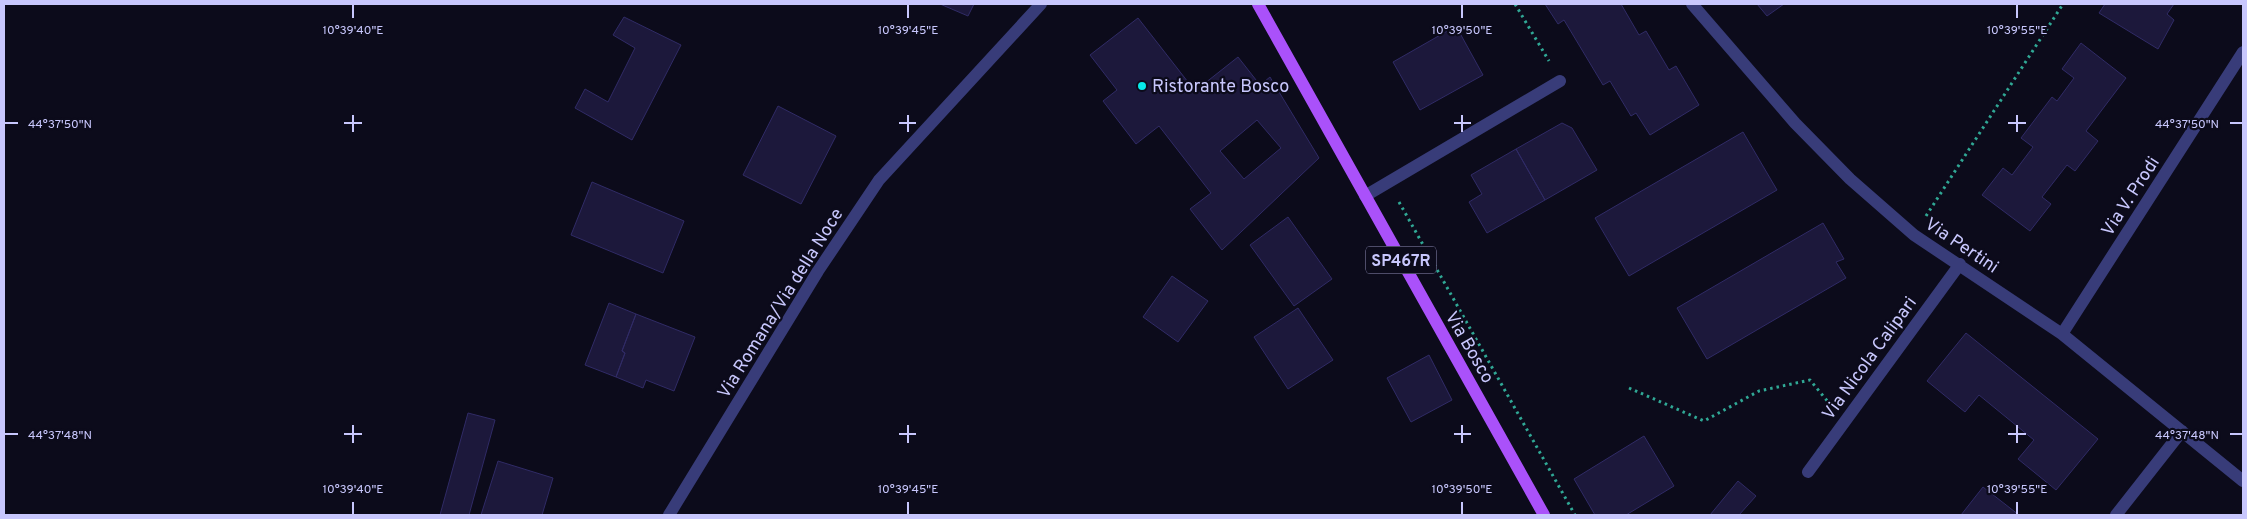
<svg xmlns="http://www.w3.org/2000/svg" width="2247" height="519" font-family="Overpass,sans-serif">
  <style>
    .building { fill: #1c183b; stroke: #302b66; fill-rule: evenodd }
    .lines { fill: none; stroke-linecap: round; stroke-linejoin: round }
    .path { stroke: #30a895; stroke-width: 3; stroke-dasharray: 2.5 4; stroke-linecap: butt }
    .minor { stroke: #383c79; stroke-width: 12 }
    .primary { stroke: #aa51fa; stroke-width: 12 }
    .ticks { fill: none; stroke: #c8c7fd; stroke-width: 2 }
    .poi-dot { fill: #07e9e9; stroke: #0c0b1b; stroke-width: 2 }
    .labels { text-anchor: middle; stroke-width: 4.5; stroke-linejoin: round; paint-order: stroke }
    .shield { fill: #0c0b1b; stroke: #908fb9; stroke-width: 1 }
    .shield-label { font-size: 16px; font-weight: bold; fill: #c8c7fd }
    .poi-label { font-size: 18px; fill: #c8c7fd; stroke: #0c0b1b; text-anchor: start }
    .street-label { font-size: 18px; fill: #c8c7fd; stroke: #0c0b1b }
    .ticks-label { font-size: 12px; text-anchor: middle; fill: #c8c7fd; stroke: #0c0b1b; stroke-width: 4.5; stroke-linejoin: round; paint-order: stroke }
  </style>
  <rect width="100%" height="100%" fill="#0c0b1b"/>
  <path class="building" d="M940 4H974L968 16Z
    M1545 4H1621L1639 35 1646 31 1669 70 1676 66 1699 105 1650 135 1636 113 1631 116 1610 81 1603 85 1564 20 1558 24Z
    M1757 4H1784L1767 16Z
    M2105 4H2174L2167 14 2174 20 2158 49 2099 13Z
    M624 17 681 45 632 140 575 108 585 89 608 102 635 48 613 35Z
    M1138 18 1195 91 1238 57 1260 85 1270 77 1319 158 1222 250 1190 209 1211 193 1159 126 1136 144 1103 101 1117 90 1090 55ZM1257 120 1281 148 1244 179 1220 151Z
    M1456 26 1483 75 1420 110 1393 62Z
    M2081 43 2126 78 2086 131 2098 141 2075 171 2067 165 2042 197 2051 204 2030 231 1982 195 2003 168 2012 175 2033 147 2021 138 2052 97 2057 101 2074 78 2062 69Z
    M778 106 836 136 801 204 743 175Z
    M1562 123 1572 128 1597 170 1545 200 1516 149Z
    M1743 132 1777 190 1629 276 1595 218Z
    M1516 149 1545 200 1487 233 1469 202 1482 194 1471 175Z
    M592 182 684 221 663 273 571 235Z
    M1288 217 1332 279 1294 306 1250 245Z
    M1823 223 1844 259 1836 262 1846 278 1707 359 1677 308Z
    M1172 276 1208 301 1178 342 1143 317Z
    M609 303 636 314 622 351 625 353 616 377 585 365Z
    M1298 308 1333 360 1288 389 1254 337Z
    M636 314 695 337 674 391 646 380 643 388 616 377 625 353 622 351Z
    M1966 333 2098 439 2056 490 2018 459 2034 440 1979 395 1965 412 1927 381Z
    M1429 355 1452 400 1411 422 1387 378Z
    M468 413 495 420 469 515H440Z
    M1644 436 1674 486 1626 515H1595L1574 479Z
    M498 461 553 478 542 515H481Z
    M1738 481 1756 496 1739 515H1710Z
    M1983 487 2019 515H1961Z"/>
  <g class="lines">
    <path class="path" d="M1515 4 1549 61
      M1399 202 1575 515
      M1926 216 2063 4
      M1629 388 1704 421 1759 391 1810 380 1829 403"/>
    <path class="minor" d="M1692 4 1795 123 1850 179 1914 235 2062 334 2243 481
      M1365 196 1560 81
      M2062 334 2243 52
      M1808 472 1960 264
      M669 515 818 271 879 180 1041 4
      M2116 515 2182 431"/>
    <path class="primary" d="M1258 4 1544 515"/>
  </g>
  <path class="ticks" d="M353 5V18M908 5V18M1462 5V18M2017 5V18M353 115V132M908 115V132M1462 115V132M2017 115V132M5 123H18M344 123H362M899 123H916M1454 123H1471M2008 123H2026M2230 123H2242M353 425V443M908 425V443M1462 425V443M2017 425V443M5 434H18M344 434H362M899 434H916M1454 434H1471M2008 434H2026M2230 434H2242M353 502V514M908 502V514M1462 502V514M2017 502V514"/>
  <circle class="poi-dot" cx="1142" cy="86" r="5"/>
  <g class="labels">
    <rect class="shield" x="1366" y="246.5" width="70" height="27" rx="4"/>
    <g class="shield-label">
      <text x="1401" y="266">SP467R</text>
    </g>
    <g class="poi-label">
      <text x="1152" y="92">Ristorante Bosco</text>
    </g>
    <g class="street-label">
      <text transform="translate(2130 196) rotate(-57)" y="6">Via V. Prodi</text>
      <text transform="translate(1962 245) rotate(34)" y="6">Via Pertini</text>
      <text transform="translate(780 303) rotate(-58)" y="6">Via Romana/Via della Noce</text>
      <text transform="translate(1470 347) rotate(60)" y="6">Via Bosco</text>
      <text transform="translate(1869 358) rotate(-54)" y="6">Via Nicola Calipari</text>
    </g>
  </g>
  <g class="ticks-label">
    <text x="353" y="34">10°39'40"E</text>
    <text x="908" y="34">10°39'45"E</text>
    <text x="1462" y="34">10°39'50"E</text>
    <text x="2017" y="34">10°39'55"E</text>
    <text x="60" y="128">44°37'50"N</text>
    <text x="2187" y="128">44°37'50"N</text>
    <text x="60" y="439">44°37'48"N</text>
    <text x="2187" y="439">44°37'48"N</text>
    <text x="353" y="493">10°39'40"E</text>
    <text x="908" y="493">10°39'45"E</text>
    <text x="1462" y="493">10°39'50"E</text>
    <text x="2017" y="493">10°39'55"E</text>
  </g>
  <rect width="2247" height="519" fill="none" stroke="#c8c7fd" stroke-width="10"/>
</svg>
